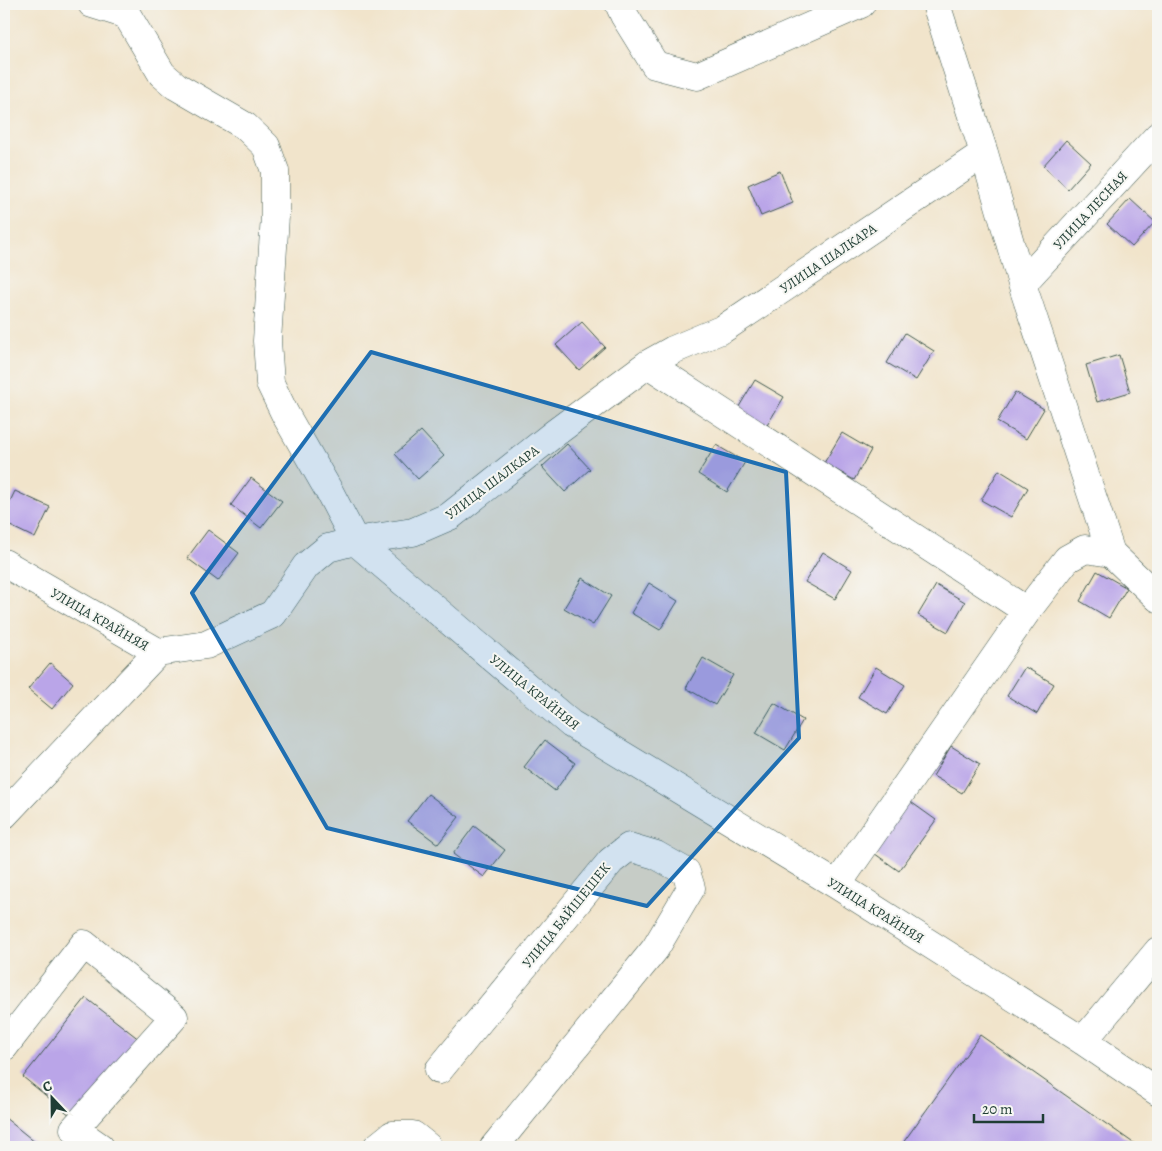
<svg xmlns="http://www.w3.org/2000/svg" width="1162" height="1151" font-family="Alegreya,serif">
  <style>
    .building { fill: #baa5e8 }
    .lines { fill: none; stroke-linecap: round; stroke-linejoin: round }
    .minor-casing { stroke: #3e564b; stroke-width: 29 }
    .minor { stroke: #fff; stroke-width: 28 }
    .marked { fill: #1f6fb2; fill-opacity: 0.2; stroke: #1f6fb2; stroke-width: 4; stroke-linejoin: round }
    .labels { text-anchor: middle; stroke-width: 4; stroke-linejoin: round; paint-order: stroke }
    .street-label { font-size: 14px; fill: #1f3d34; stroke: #f6f6f2 }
  </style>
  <rect width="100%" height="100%" fill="#f6f6f2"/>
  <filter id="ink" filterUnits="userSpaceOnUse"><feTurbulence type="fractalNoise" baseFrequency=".02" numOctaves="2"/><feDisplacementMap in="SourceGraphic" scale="10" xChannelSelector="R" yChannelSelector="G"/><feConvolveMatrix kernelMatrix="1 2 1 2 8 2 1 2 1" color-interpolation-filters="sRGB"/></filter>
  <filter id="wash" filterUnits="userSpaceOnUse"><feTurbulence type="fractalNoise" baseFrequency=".0096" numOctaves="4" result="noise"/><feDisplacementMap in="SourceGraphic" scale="20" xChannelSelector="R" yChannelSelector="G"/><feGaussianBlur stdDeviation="1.12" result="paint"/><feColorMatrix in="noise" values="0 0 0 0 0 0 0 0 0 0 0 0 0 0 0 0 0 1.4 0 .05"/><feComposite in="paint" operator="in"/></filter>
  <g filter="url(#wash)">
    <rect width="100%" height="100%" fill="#f1e4cb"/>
    <g id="blocks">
      <path class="building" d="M1066 140 1091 163 1068 189 1043 166Z
        M780 171 793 203 761 216 748 185Z
        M1130 199 1155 222 1132 247 1107 224Z
        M582 322 605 347 579 370 556 345Z
        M905 333 934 351 916 380 887 363Z
        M1119 355 1130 392 1097 402 1086 365Z
        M755 380 784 397 766 427 737 410Z
        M1015 392 1044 409 1026 439 997 422Z
        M421 431 444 456 418 479 395 454Z
        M842 433 871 450 854 480 824 463Z
        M567 444 590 469 565 492 542 467Z
        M716 445 745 462 727 492 698 474Z
        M999 470 1028 488 1011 517 981 500Z
        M251 478 282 501 261 528 231 505Z
        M15 491 50 507 35 538 4 523V514Z
        M208 530 239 553 218 581 187 558Z
        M823 552 852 570 835 599 805 582Z
        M1097 571 1127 588 1109 618 1080 601Z
        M582 578 611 596 593 625 564 608Z
        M649 583 678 601 660 630 631 613Z
        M936 585 965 602 948 632 918 615Z
        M703 658 733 675 715 705 686 688Z
        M50 663 73 683 52 709 28 689Z
        M876 667 905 685 887 714 858 697Z
        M1025 667 1054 684 1037 714 1007 696Z
        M774 703 803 720 785 750 756 733Z
        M545 740 575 763 555 791 524 767Z
        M951 746 980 764 962 793 933 776Z
        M428 794 459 817 438 844 407 821Z
        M908 800 936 820 899 871 871 851Z
        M474 826 505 850 484 877 453 854Z
        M86 998 140 1040 76 1120 23 1077Z
        M980 1035 1139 1147H900Z
        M4 1117 41 1147H4Z"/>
    </g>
  </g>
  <g filter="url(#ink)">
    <use href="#blocks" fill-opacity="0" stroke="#3e564b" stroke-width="1"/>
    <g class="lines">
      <defs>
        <path id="minor" d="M92 4 127 15 162 74 176 86 245 126 266 146 275 171V216L267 341 270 383 285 414 329 491 355 541 413 532 450 516 555 433 648 364 673 350 723 329 984 153
          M619 4 624 15 655 65 697 76 861 4
          M936 4 984 153 1022 284 1111 553 1158 598
          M1022 284 1158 136
          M648 364 1027 611
          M4 563 158 652 206 645 273 614 306 566 328 548 355 541 571 724 837 885 1083 1041 1158 1092
          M4 815 158 652
          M837 885 1027 611 1067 559 1085 549 1111 553
          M1083 1041 1158 951
          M4 1047 84 944 174 1017 74 1129 100 1147
          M439 1070 611 861 629 847 656 855 686 872 691 888 655 949 494 1147
          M377 1147 392 1135H413L428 1147"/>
      </defs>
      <use href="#minor" class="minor-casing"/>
      <use href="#minor" class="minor"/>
    </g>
  </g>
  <path class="marked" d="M371 352 786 472 799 738 647 906 327 828 192 593Z"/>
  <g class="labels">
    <g class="street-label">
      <text transform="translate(1090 210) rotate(-47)" y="5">УЛИЦА ЛЕСНАЯ</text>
      <text transform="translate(828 258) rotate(-34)" y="5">УЛИЦА ШАЛКАРА</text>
      <text transform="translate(492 482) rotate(-37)" y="5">УЛИЦА ШАЛКАРА</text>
      <text transform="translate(100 619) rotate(30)" y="5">УЛИЦА КРАЙНЯЯ</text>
      <text transform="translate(535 692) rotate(39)" y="5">УЛИЦА КРАЙНЯЯ</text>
      <text transform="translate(876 910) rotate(32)" y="5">УЛИЦА КРАЙНЯЯ</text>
      <text transform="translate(566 915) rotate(-51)" y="5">УЛИЦА БАЙШЕШЕК</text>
    </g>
  </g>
  <rect width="1162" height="1151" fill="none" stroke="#f6f6f2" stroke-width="20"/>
  <g transform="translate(52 1098) rotate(338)" stroke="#f6f6f2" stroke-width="4" paint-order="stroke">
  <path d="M0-4L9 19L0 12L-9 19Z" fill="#1f3d34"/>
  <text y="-8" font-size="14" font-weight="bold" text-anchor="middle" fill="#1f3d34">С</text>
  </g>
  <path d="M974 1114v8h69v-8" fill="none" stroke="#1f3d34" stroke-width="2.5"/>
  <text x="982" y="1114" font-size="15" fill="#1f3d34" stroke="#f6f6f2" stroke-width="4" paint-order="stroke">20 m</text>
</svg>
